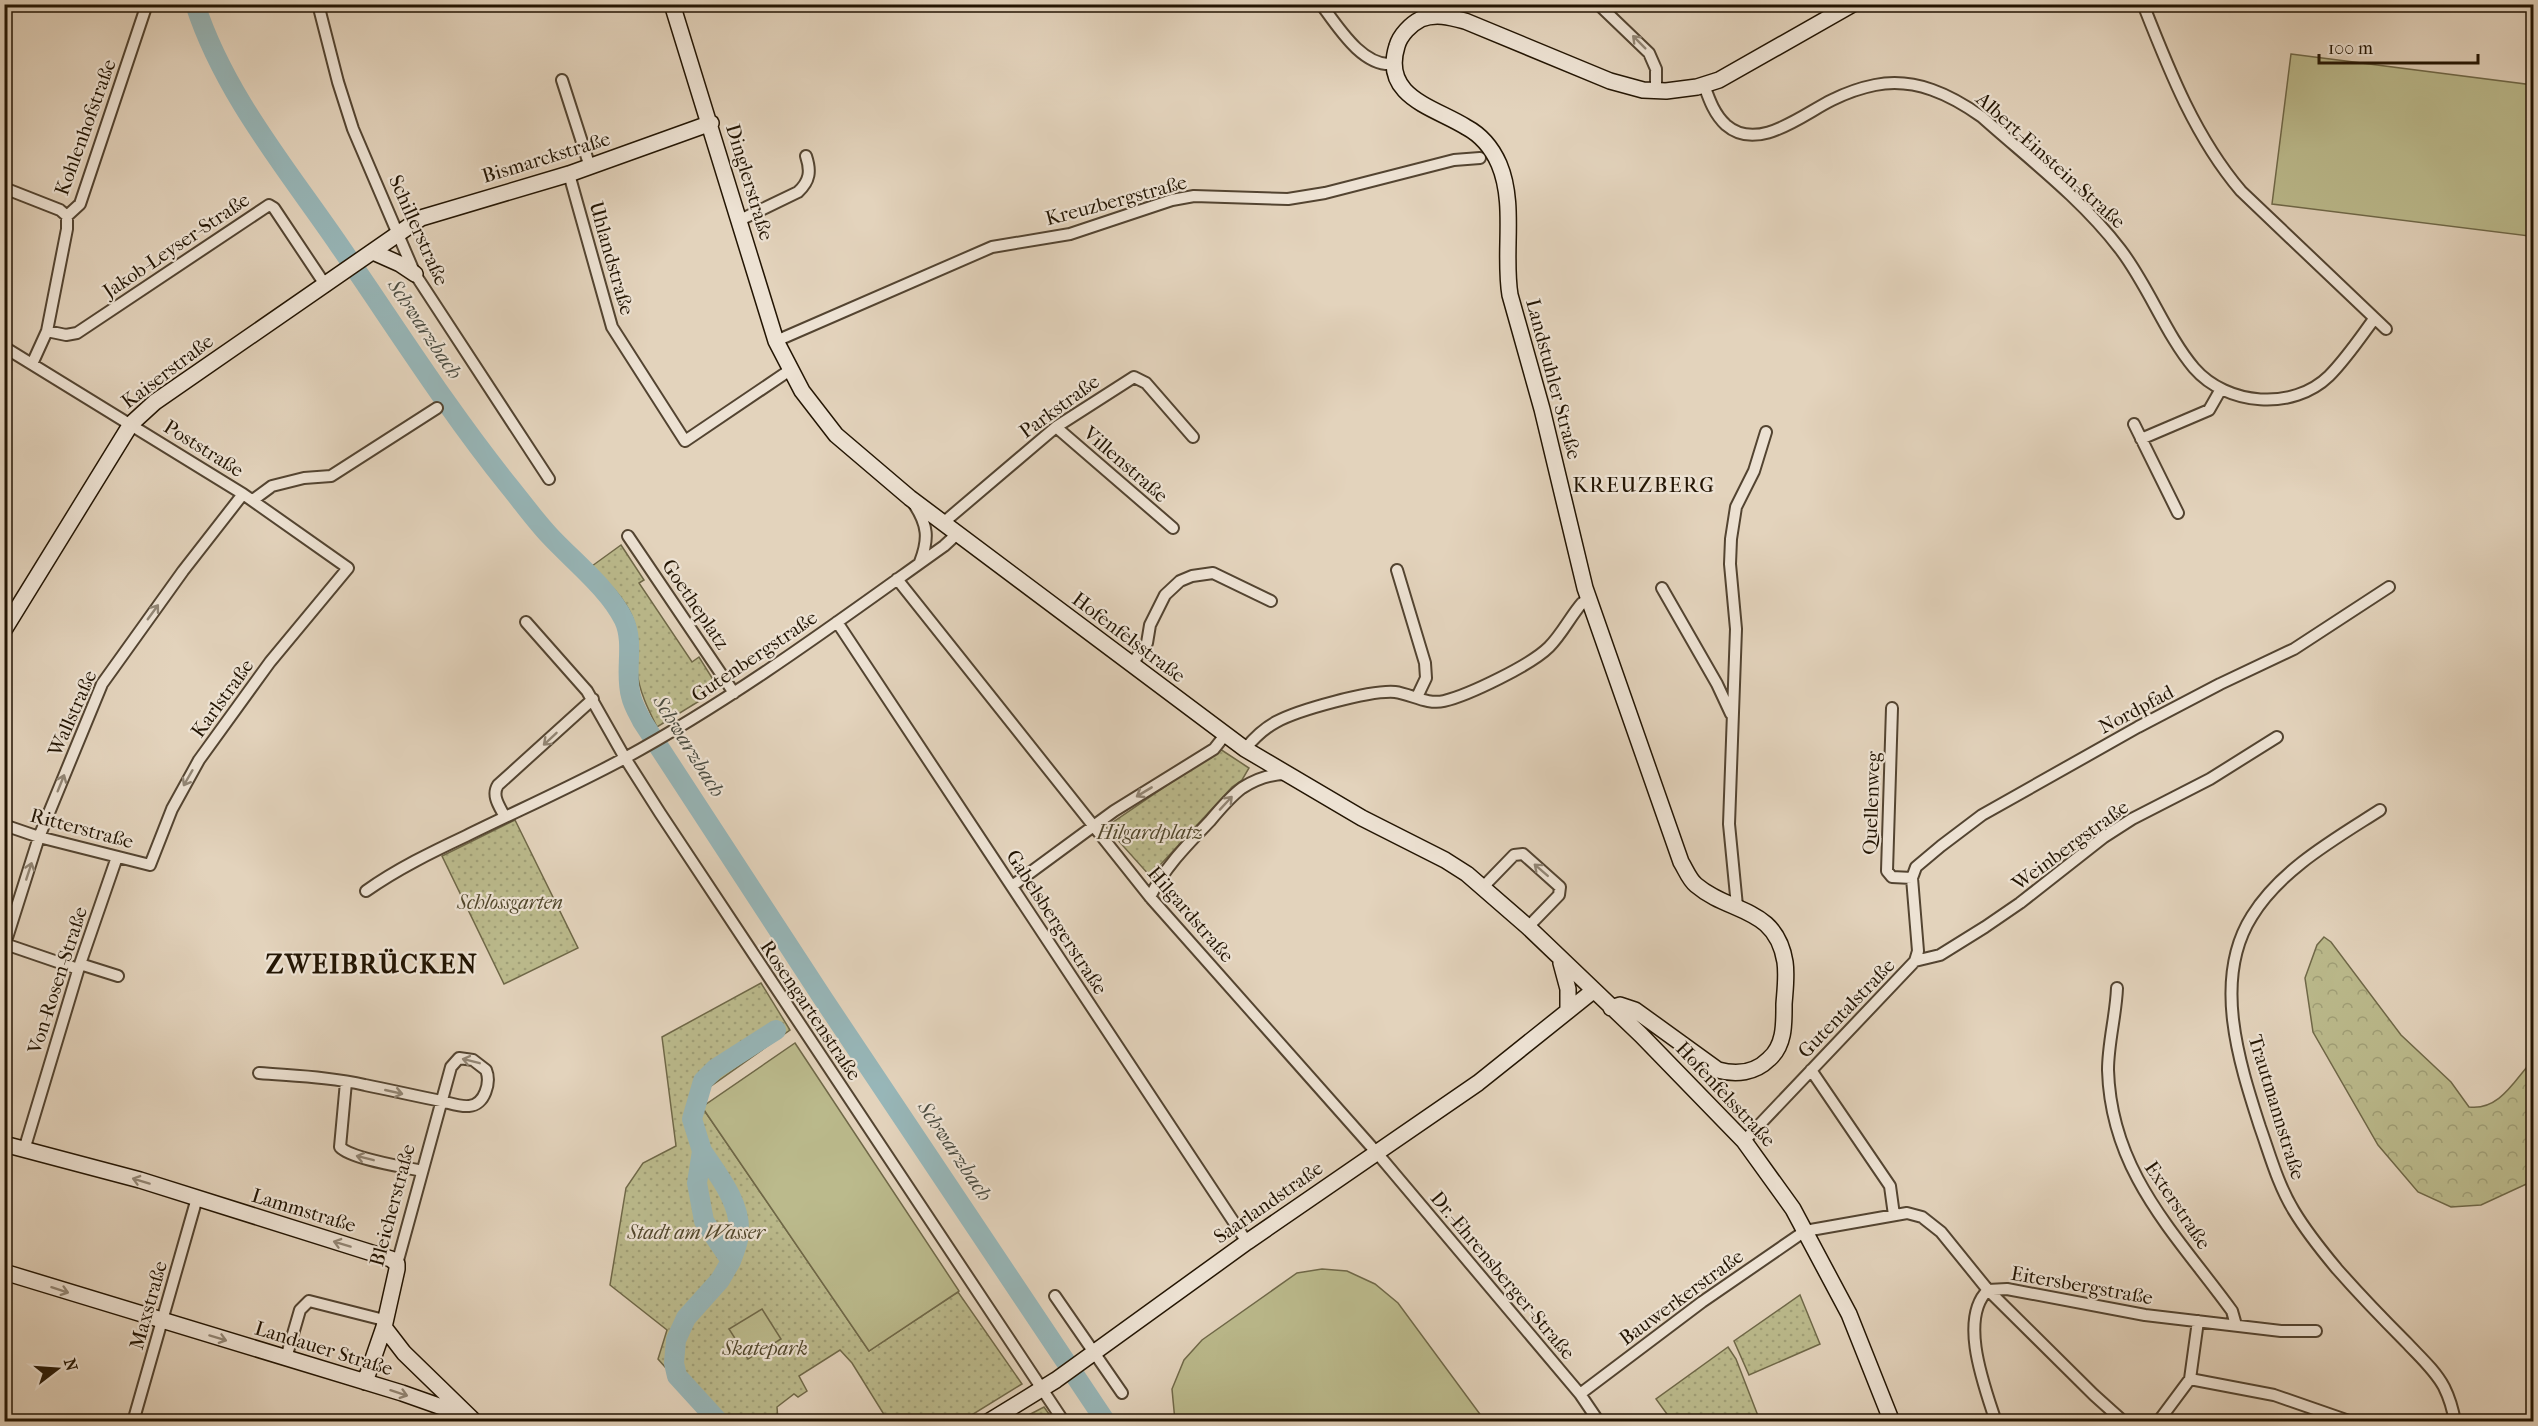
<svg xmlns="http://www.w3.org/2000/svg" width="2538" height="1426" font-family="'IM FELL French Canon',serif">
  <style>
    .grass { fill: url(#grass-dots); stroke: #6f6848; stroke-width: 1.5 }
    .forest { fill: url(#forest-crowns); stroke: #6f6848; stroke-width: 1.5 }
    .pitch { fill: #bbba8c; stroke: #6f6848; stroke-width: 1.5 }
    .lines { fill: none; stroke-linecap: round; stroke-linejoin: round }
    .river { stroke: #97b6b8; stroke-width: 20 }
    .street-casing { stroke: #534431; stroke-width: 14 }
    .secondary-casing { stroke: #231503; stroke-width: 18 }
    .street { stroke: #ede2d3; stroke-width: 10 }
    .secondary { stroke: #ede2d3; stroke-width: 15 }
    .oneway { stroke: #928675 }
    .labels { text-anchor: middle; stroke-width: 4.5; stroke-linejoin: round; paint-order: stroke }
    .street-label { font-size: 20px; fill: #231503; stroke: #ede2d3 }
    .park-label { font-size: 20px; font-style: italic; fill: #51472c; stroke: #ede2d3 }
    .water-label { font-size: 21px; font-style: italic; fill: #4c4d42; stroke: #ede2d3 }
    .neighbourhood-label { font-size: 21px; letter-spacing: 1.5px; fill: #231503; stroke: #ede2d3 }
    .district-label { font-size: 26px; font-weight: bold; letter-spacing: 1.5px; fill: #231503; stroke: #ede2d3 }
  </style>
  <defs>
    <pattern id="grass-dots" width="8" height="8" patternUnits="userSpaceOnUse" patternTransform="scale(1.5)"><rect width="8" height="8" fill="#bbba8c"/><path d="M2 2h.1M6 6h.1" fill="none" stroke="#a09f77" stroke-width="1.8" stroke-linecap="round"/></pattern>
    <pattern id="forest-crowns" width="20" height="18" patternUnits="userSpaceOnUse" patternTransform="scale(1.5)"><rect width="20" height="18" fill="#bbba8c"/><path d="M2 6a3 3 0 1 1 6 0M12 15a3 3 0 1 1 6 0" fill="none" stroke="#a09f77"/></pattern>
  </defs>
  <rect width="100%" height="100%" fill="#e3d3bc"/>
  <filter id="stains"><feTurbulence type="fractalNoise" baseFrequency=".00333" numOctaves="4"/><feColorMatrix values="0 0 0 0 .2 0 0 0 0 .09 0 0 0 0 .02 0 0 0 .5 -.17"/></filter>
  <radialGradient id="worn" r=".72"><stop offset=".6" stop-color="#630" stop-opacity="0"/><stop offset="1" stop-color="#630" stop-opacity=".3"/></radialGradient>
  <path class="grass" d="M621 545 644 580 639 583 692 662 699 657 719 689 657 727C648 709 639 691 637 671 635 651 640 635 632 616 623 596 606 581 592 566Z
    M1220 749 1249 768 1242 780 1232 787 1150 876 1106 827Z
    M515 820 578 948 504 984 442 856Z
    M761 983 790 1030 707 1089 702 1107 869 1351 958 1292 1022 1384 962 1421H888L852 1363 840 1350 799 1376 807 1391 798 1397 794 1394 777 1407 778 1421H713L658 1359 667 1330 610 1285 626 1188 643 1163 676 1146 662 1037Z
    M1800 1295 1820 1344 1749 1375 1734 1341Z
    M1728 1347 1736 1359 1760 1421H1672L1656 1399Z
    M1044 1407 1054 1421H1017Z"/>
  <path class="forest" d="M2324 937 2331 942 2401 1035 2451 1082 2469 1107C2500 1111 2515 1079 2533 1060V1181L2481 1205 2451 1207 2418 1192 2378 1145 2313 1032 2305 978 2317 945Z"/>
  <path class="pitch" d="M2291 54 2533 85 2534 200 2529 236 2272 204Z
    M795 1043 959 1291 869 1351 702 1107Z
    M1322 1269 1347 1271 1375 1284 1398 1303 1485 1421H1175L1172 1389 1184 1360 1202 1340 1297 1273Z
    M762 1309 781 1339 748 1359 729 1329Z"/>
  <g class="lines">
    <path class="river" d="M195 4C224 94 287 169 339 245 395 326 447 409 509 486 522 502 535 520 549 535 572 560 609 589 624 620 635 644 624 672 631 696 633 705 638 713 642 721L824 1000 1106 1422
      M702 1151C718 1175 741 1203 739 1233 739 1242 734 1252 731 1261
      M719 1422 677 1376 674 1363 676 1340 686 1318 720 1280 731 1261 704 1221 697 1183 702 1151 692 1119 703 1081 715 1069 776 1030"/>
    <defs>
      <path id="street" d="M318 4 338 82 353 129 415 274 549 479
        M1321 4C1338 27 1363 68 1394 64
        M1598 4 1649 53 1656 69V91
        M2143 4C2169 70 2195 137 2241 191L2386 329
        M1450 17V4
        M562 80 590 167
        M1704 85C1709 99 1714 114 1726 125 1758 153 1803 114 1832 100 1846 93 1860 88 1875 85 1915 77 1951 95 1982 117 2029 159 2082 199 2120 249 2148 285 2166 335 2194 368 2227 406 2293 411 2329 376 2346 359 2360 338 2374 319
        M569 174 612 327 685 441 790 370
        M4 188 60 210 67 216
        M740 220 798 192C810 181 811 171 806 156
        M47 331 66 335 77 333 269 205 274 208 326 286
        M776 341 992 247 1070 234 1172 200 1194 196 1288 199 1325 193 1454 160 1480 158
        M4 347 243 494 348 568 270 662 199 760 172 809 150 865 39 837 4 825
        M32 364 47 331 67 229V216L80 204 147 4
        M2134 424 2178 513
        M1056 427 1173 528
        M2141 439 2209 410 2221 389
        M253 500 272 486 304 478 331 476 437 408
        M914 504C928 525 929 539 920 562
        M943 523 1056 427 1134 377 1146 383 1193 437
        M628 536 734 693
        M1397 570 1425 663 1426 678 1417 697
        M897 579 1150 897 1377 1153 1580 1394 1599 1422
        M1662 588 1717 684 1731 714
        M526 622 587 691 625 758 660 813 1064 1422
        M837 622 1247 1242
        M1131 665 1147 643 1150 625 1165 595 1180 581 1192 576 1213 573 1271 601
        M1892 708 1887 871 1892 877 1912 878
        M1245 749C1254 738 1263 729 1276 722 1298 710 1370 690 1395 692 1411 694 1427 705 1444 701 1469 695 1531 665 1549 647 1562 634 1570 617 1582 603L1589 599
        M2380 810C2335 839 2281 869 2252 916 2212 979 2239 1062 2260 1127 2270 1155 2278 1185 2294 1211 2306 1231 2322 1251 2337 1269 2359 1294 2382 1318 2406 1342 2419 1356 2435 1370 2444 1387 2449 1397 2453 1410 2455 1422
        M505 817C500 807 491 796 498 785L593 699
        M1012 886 1114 811 1214 749 1225 735
        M1483 887 1514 855 1523 854 1560 887 1559 895 1528 927
        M366 891C397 869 432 852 466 836 519 810 573 786 625 758 737 697 840 620 944 546L957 534
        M1150 897C1165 867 1187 845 1210 821 1220 809 1230 797 1242 788 1256 779 1270 774 1286 774
        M1737 906 1729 824 1736 629 1730 564 1731 539 1736 507 1754 471 1766 432
        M1915 961 1940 955 1985 927 2020 903 2104 837 2132 819 2210 779 2277 737
        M80 964 118 976
        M78 969 8 945 6 941 39 837 102 684 183 571 243 494
        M2117 988C2116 1015 2108 1043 2108 1070 2111 1173 2176 1234 2232 1311L2236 1325
        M1811 1070 1890 1186 1894 1215
        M259 1073C294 1076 331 1077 365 1085 390 1090 416 1096 441 1101 450 1103 460 1107 469 1106 485 1105 491 1082 486 1070L473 1060 459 1058 451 1067 397 1264
        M346 1082 340 1147C351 1159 405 1167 422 1171
        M1744 1141 1915 961 1918 951 1912 878 1916 867 1941 846 1982 815 2138 727 2220 684 2294 649 2389 587
        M24 1150 80 964 117 857
        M1988 1290 2007 1289 2145 1315 2281 1331H2316
        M1988 1290C1958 1319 1985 1388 1996 1422
        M1055 1296 1122 1393
        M286 1358 300 1310 309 1301 384 1320
        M2190 1379 2274 1395 2352 1422
        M1580 1394 1702 1302 1805 1231 1907 1213 1922 1217 1941 1232 1988 1290 2094 1395 2124 1422
        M68 1422H79
        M133 1422 197 1198
        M2158 1422 2190 1379 2198 1321"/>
      <path id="secondary" d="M672 4 776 341 802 391 836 435 910 498 1245 749 1362 818 1445 860 1467 874 1528 927 1641 1035 1744 1141 1793 1209 1849 1314 1892 1422
        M373 252 400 264 415 274
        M4 630 131 424 155 402 421 218 569 174 711 123
        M1561 963 1568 989V1011
        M1611 1008 1620 1005 1635 1010 1718 1070C1736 1075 1755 1073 1769 1059 1785 1045 1784 1023 1784 1004 1785 990 1787 976 1785 962 1776 906 1730 914 1696 885 1689 879 1686 870 1681 862L1585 588 1542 409 1510 295C1503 253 1516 204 1499 164 1492 148 1481 135 1466 127 1434 107 1381 97 1397 46 1400 35 1411 24 1421 19 1436 13 1450 17 1465 21L1610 81 1643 90 1666 91 1697 87 1719 80 1853 4
        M4 1144 140 1180 391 1259 397 1264V1269L384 1327 404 1353 475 1422
        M4 1272 402 1393 453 1411 465 1418
        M365 1382 384 1327
        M988 1422 1056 1380 1247 1242 1478 1083 1593 991"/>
    </defs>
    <use href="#street" class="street-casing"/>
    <use href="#secondary" class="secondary-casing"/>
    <use href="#street" class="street"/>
    <use href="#secondary" class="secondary"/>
  </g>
  <defs><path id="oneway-shaft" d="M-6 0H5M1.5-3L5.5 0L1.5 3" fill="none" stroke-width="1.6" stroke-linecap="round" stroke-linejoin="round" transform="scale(1.5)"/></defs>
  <g class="oneway">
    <use href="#oneway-shaft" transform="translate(1639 42) rotate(-135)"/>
    <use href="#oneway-shaft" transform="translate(153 612) rotate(-54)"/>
    <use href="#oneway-shaft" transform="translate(550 739) rotate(137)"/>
    <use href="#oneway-shaft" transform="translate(188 778) rotate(120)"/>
    <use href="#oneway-shaft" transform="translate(61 783) rotate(-68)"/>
    <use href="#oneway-shaft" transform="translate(1144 792) rotate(149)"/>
    <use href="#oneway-shaft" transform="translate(1226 803) rotate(-47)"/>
    <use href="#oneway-shaft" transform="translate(1541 870) rotate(-139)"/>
    <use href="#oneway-shaft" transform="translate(29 871) rotate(-72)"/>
    <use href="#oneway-shaft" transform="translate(471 1061) rotate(-166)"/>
    <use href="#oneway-shaft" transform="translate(394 1092) rotate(13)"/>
    <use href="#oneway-shaft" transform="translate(365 1158) rotate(-166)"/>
    <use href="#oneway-shaft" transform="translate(141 1181) rotate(-163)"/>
    <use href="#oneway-shaft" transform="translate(342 1244) rotate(-163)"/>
    <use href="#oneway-shaft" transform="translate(60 1290) rotate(18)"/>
    <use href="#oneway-shaft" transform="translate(218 1338) rotate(17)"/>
    <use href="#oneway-shaft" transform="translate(399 1393) rotate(18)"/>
  </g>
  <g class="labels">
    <g class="street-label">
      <text transform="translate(85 127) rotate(-70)" y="7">Kohlenhofstraße</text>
      <text transform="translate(546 157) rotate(-17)" y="7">Bismarckstraße</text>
      <text transform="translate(2051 160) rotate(42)" y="7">Albert-Einstein-Straße</text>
      <text transform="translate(750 182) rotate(73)" y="7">Dinglerstraße</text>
      <text transform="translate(1116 200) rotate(-15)" y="7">Kreuzbergstraße</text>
      <text transform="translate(419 230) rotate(66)" y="7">Schillerstraße</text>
      <text transform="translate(176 245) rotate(-34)" y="7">Jakob-Leyser-Straße</text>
      <text transform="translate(612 258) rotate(74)" y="7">Uhlandstraße</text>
      <text transform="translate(167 371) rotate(-37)" y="7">Kaiserstraße</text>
      <text transform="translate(1554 379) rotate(75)" y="7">Landstuhler Straße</text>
      <text transform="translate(1059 406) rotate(-36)" y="7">Parkstraße</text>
      <text transform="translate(204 448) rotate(32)" y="7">Poststraße</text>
      <text transform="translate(1126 464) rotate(41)" y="7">Villenstraße</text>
      <text transform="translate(696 604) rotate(56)" y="7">Goetheplatz</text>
      <text transform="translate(1129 637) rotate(37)" y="7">Hofenfelsstraße</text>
      <text transform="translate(754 656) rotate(-34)" y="7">Gutenbergstraße</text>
      <text transform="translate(222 698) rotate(-54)" y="7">Karlstraße</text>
      <text transform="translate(2136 709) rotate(-28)" y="7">Nordpfad</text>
      <text transform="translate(72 713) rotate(-66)" y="7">Wallstraße</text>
      <text transform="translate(1871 803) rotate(-88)" y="7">Quellenweg</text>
      <text transform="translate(82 828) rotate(15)" y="7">Ritterstraße</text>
      <text transform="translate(2070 845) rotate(-36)" y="7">Weinbergstraße</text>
      <text transform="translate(1191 914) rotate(49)" y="7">Hilgardstraße</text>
      <text transform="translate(1057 922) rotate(57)" y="7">Gabelsbergerstraße</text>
      <text transform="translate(57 980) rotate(-72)" y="7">Von-Rosen-Straße</text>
      <text transform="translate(1846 1008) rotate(-46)" y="7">Gutentalstraße</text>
      <text transform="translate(811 1010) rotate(56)" y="7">Rosengartenstraße</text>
      <text transform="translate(1726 1094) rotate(47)" y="7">Hofenfelsstraße</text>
      <text transform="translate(2277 1107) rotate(73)" y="7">Trautmannstraße</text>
      <text transform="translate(1268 1202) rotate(-35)" y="7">Saarlandstraße</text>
      <text transform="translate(392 1205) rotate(-75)" y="7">Bleicherstraße</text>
      <text transform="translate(2178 1205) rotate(56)" y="7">Exterstraße</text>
      <text transform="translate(304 1210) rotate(17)" y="7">Lammstraße</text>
      <text transform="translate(1503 1275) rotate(50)" y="7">Dr.-Ehrensberger-Straße</text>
      <text transform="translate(2082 1285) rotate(10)" y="7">Eitersbergstraße</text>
      <text transform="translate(1681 1297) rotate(-36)" y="7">Bauwerkerstraße</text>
      <text transform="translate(148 1305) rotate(-74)" y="7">Maxstraße</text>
      <text transform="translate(324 1348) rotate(17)" y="7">Landauer Straße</text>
    </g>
    <g class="park-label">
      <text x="1150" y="839">Hilgardplatz</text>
      <text x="510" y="909">Schlossgarten</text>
      <text x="696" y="1239">Stadt am Wasser</text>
      <text x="765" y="1355">Skatepark</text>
    </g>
    <g class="water-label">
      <text transform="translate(425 329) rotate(56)" y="7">Schwarzbach</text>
      <text transform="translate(689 746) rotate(58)" y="7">Schwarzbach</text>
      <text transform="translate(955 1151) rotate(56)" y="7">Schwarzbach</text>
    </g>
    <g class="neighbourhood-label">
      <text x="1644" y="492">KREUZBERG</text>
    </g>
    <g class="district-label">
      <text x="372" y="973">ZWEIBRÜCKEN</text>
    </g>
  </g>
  <rect width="2538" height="1426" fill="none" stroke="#e3d3bc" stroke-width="24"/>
  <rect x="6" y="6" width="2526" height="1414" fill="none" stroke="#231503" stroke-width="3"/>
  <rect x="12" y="12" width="2514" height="1402" fill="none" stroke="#231503" stroke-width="1.5"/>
  <g transform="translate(57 1369) rotate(73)" stroke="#ede2d3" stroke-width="4.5" paint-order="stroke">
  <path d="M0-4.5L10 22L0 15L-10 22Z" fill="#231503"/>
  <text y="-9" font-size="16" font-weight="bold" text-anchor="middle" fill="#231503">N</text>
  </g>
  <path d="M2319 54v9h159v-9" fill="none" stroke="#231503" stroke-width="3"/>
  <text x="2328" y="54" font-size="18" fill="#231503" stroke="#ede2d3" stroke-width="4.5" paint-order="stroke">100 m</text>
  <rect width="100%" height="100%" filter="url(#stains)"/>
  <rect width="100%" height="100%" fill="url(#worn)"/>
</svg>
